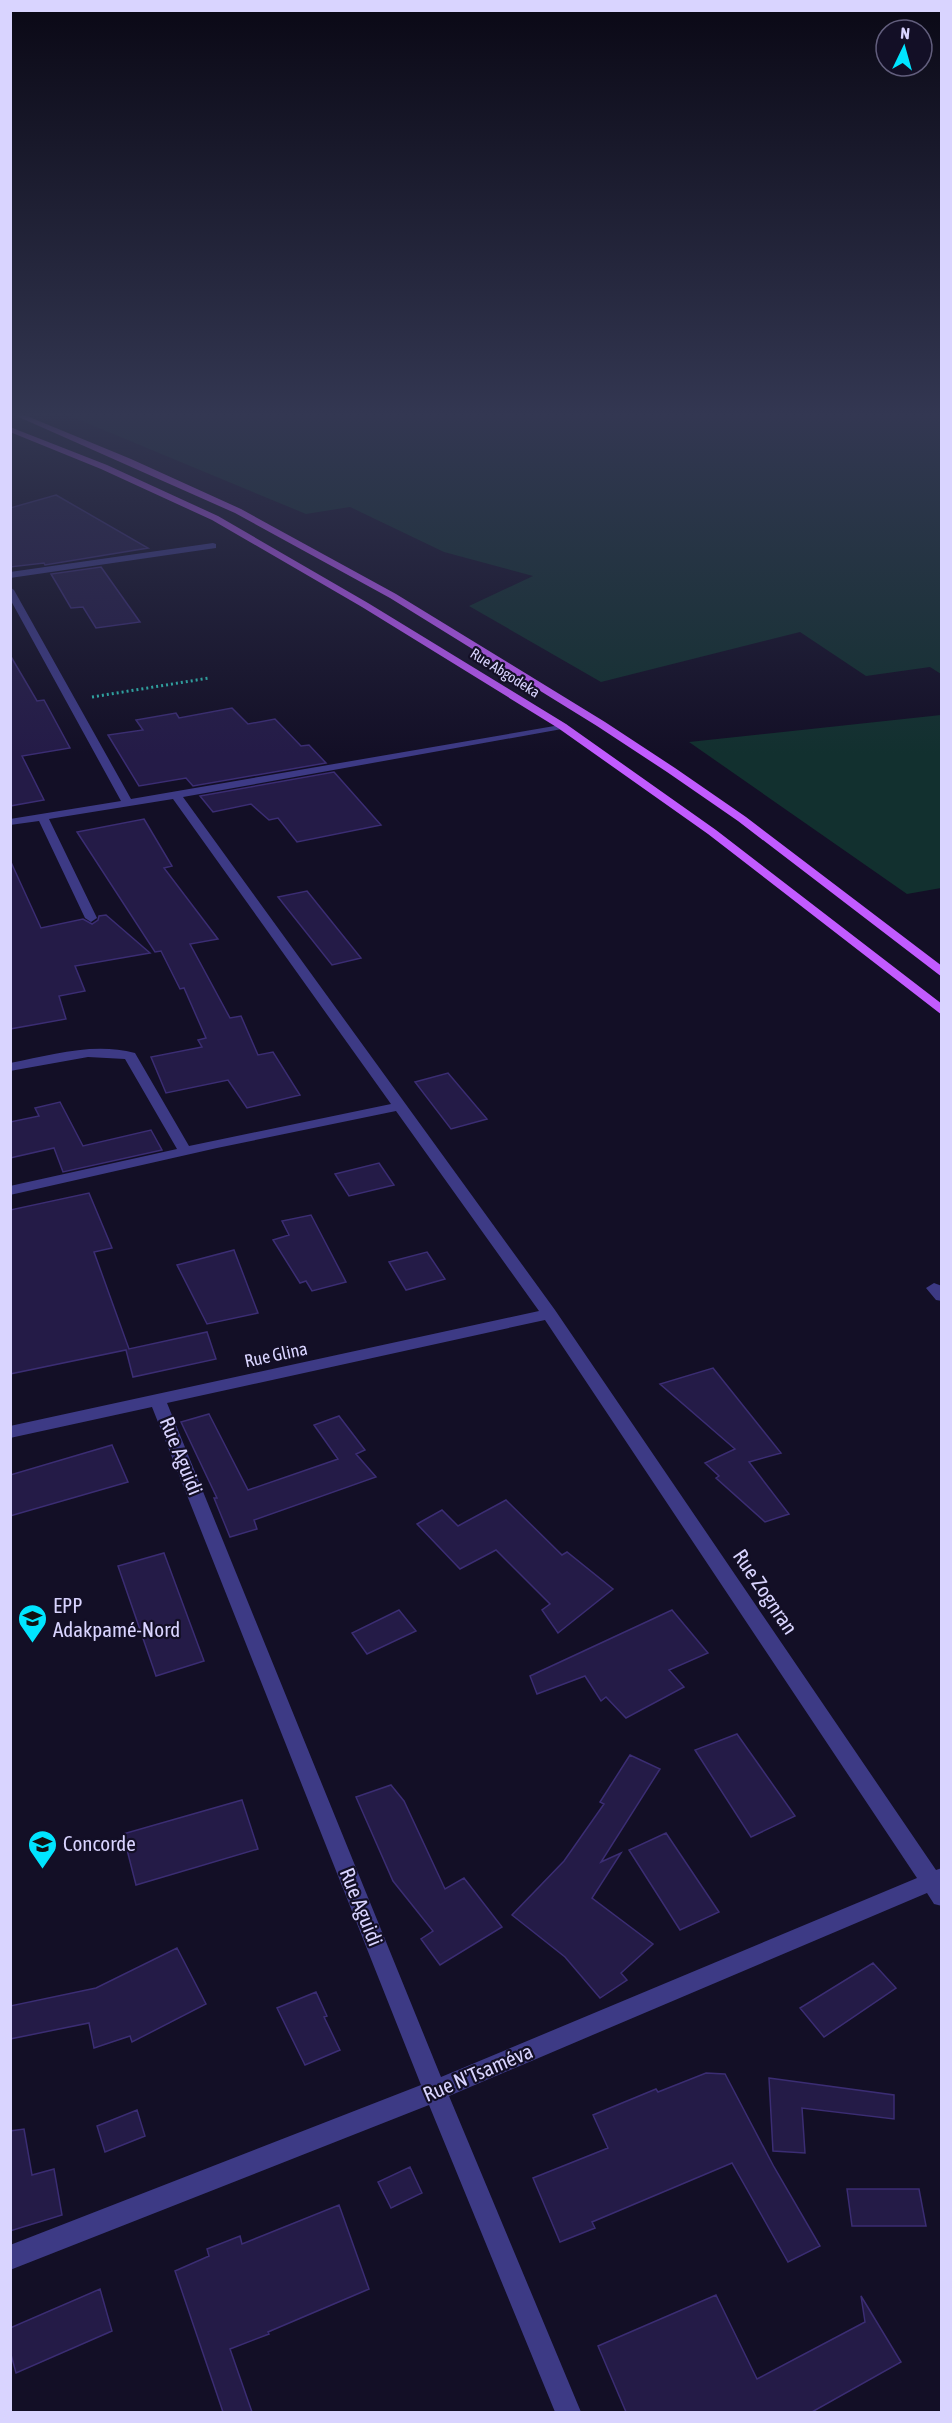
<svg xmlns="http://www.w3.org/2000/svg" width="952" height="2423" font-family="'Asap Condensed',sans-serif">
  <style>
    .green { fill: #12302f }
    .building { fill: #241b47; stroke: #3b2d73; stroke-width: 1.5 }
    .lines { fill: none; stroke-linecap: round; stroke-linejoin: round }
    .path { stroke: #2fb8b0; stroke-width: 3; stroke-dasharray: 2 3; stroke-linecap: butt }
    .minor { fill: #3d3a85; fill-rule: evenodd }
    .major { fill: #c25bff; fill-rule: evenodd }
    .labels { text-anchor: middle; stroke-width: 4.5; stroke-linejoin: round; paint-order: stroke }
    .far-street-label { font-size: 15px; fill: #d9d4ff; stroke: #130f26 }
    .street-label { font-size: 18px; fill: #d9d4ff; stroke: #130f26 }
    .near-street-label { font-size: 21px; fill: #d9d4ff; stroke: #130f26 }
    .near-poi-label { font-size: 21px; fill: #d9d4ff; stroke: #130f26; text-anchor: start }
  </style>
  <rect width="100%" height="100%" fill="#130f26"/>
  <path class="green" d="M65 414H941V674L930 667 866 676 800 632 601 682 469 606 533 576 444 552 350 507 306 514Z
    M941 715V888L907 894 689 742Z"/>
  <path class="building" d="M56 495 148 548 45 565 44 563 10 567V508Z
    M101 567 140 622 96 628 83 607 71 608 51 574Z
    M10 655 37 701 44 700 70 748 22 756 44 800 10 806Z
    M232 708 248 724 275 719 301 746 309 745 326 763 193 786 186 778 139 786 108 735 143 730 136 720 176 713 179 718Z
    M334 772 381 825 297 842 278 818 269 820 251 804 213 812 200 796Z
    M144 819 172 866 164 868 218 939 190 944 230 1018 241 1016 258 1055 273 1052 300 1095 247 1108 228 1080 166 1093 151 1057 202 1047 198 1040 206 1038 184 988 180 989 161 951 155 952 77 832Z
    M10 860 41 928 83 919 92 924 98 920 99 916 106 915 150 953 75 966 85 991 59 996 66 1019 10 1029Z
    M307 891 361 958 332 965 278 897Z
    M448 1073 487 1119 451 1129 415 1082Z
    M60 1102 83 1146 151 1130 162 1150 63 1172 54 1148 10 1158V1122L39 1116 35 1108Z
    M379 1163 394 1185 349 1196 335 1174Z
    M89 1193 112 1248 94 1252 129 1349 207 1332 216 1359 133 1377 126 1350 10 1374V1210Z
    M311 1215 346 1282 312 1291 306 1281 300 1283 273 1240 289 1235 282 1221Z
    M234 1250 258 1313 207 1324 177 1265Z
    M427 1252 445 1279 406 1290 389 1262Z
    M713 1368 781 1453 749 1462 789 1514 765 1522 716 1478 719 1476 705 1463 735 1449 660 1384Z
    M209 1414 248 1490 338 1459 314 1425 339 1416 365 1450 356 1454 376 1477 254 1520 257 1529 230 1537 214 1498H217L181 1422Z
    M112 1445 128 1482 10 1516V1475Z
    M506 1500 562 1555 567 1552 613 1589 558 1633 542 1610 550 1604 496 1550 460 1569 417 1524 442 1510 458 1526Z
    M164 1553 204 1661 156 1676 118 1566Z
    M399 1610 416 1631 367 1654 352 1633Z
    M672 1610 708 1653 669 1670 684 1687 626 1718 606 1697 601 1701 585 1676 537 1694 530 1676Z
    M737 1734 795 1816 751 1837 695 1750Z
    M630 1755 660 1769 601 1862 621 1853 592 1898 653 1944 621 1973 627 1980 600 1998 565 1957 512 1915 564 1861 604 1804 600 1802Z
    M391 1785 404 1801 445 1889 464 1878 502 1927 440 1965 421 1939 433 1931 393 1881 356 1797Z
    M242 1800 258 1849 136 1885 123 1834Z
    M666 1833 719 1912 680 1930 629 1850Z
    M177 1948 206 2004 132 2042 130 2036 94 2048 89 2023 10 2039V2006L96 1988Z
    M873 1963 896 1988 824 2037 800 2008Z
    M316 1992 327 2016 324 2017 340 2050 305 2065 277 2008Z
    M706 2073 725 2074 774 2167 820 2246 788 2262 732 2163 592 2222 595 2228 560 2242 533 2178 608 2148 593 2115 656 2089 658 2092Z
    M769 2078 894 2095V2119L802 2108 805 2153 773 2151Z
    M137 2110 145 2136 105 2152 97 2126Z
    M24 2129 32 2175 54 2169 62 2215 10 2231V2131Z
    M410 2167 422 2193 391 2208 378 2182Z
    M847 2189H919L926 2226H852Z
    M339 2205 369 2289 268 2332 269 2334 230 2349 252 2412H223L175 2271 209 2256 207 2249 240 2236 242 2244Z
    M100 2289 112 2331 16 2373 10 2351V2328Z
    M716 2295 757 2379 865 2322 861 2296 901 2362 812 2412H626L598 2346Z"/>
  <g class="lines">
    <path class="path" d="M92 697 209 678"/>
    <path class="minor" d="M213 543 216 544V548L10 578V572Z
      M10 587 14 590 131 799 566 724 567 726 562 729 183 797 555 1310 936 1870 942 1868V1906L934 1904 927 1893 449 2096 581 2412H555L429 2105 10 2270V2245L421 2085 152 1407 10 1438V1426L539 1311 396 1111 217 1148 10 1195V1186L177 1149 125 1059 88 1057 10 1071V1063C52 1055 93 1042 135 1053L189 1146 391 1104 173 799 49 819 97 918 91 922 85 918 39 821 10 825V819L121 801 10 599ZM545 1320 917 1878 441 2077 167 1403Z
      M934 1283 942 1286V1301L936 1300 926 1288Z"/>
    <path class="major" d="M12 414H22L131 459 241 509 396 594 605 722 675 768 746 817 942 966V977L738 821 667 772 597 726 390 598 235 513Z
      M10 427 107 465 218 516 368 603 566 724 716 830 942 1004V1015L708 834 558 728 362 607 212 520 101 469 10 432Z"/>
  </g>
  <linearGradient id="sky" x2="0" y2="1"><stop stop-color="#0a0815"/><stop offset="0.55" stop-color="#333752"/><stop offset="1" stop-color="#333752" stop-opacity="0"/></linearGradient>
  <rect width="952" height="754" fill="url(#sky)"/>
  <defs>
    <symbol id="school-pin" viewBox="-11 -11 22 30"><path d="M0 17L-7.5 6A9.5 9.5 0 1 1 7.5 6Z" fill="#00e5ff" stroke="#130f26"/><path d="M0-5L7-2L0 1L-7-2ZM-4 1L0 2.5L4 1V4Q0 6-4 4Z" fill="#111"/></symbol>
  </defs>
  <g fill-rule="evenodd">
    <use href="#school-pin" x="16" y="1602" width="33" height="45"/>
    <use href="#school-pin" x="26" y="1828" width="33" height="45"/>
  </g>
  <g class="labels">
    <g class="far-street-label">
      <text transform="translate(505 673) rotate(32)" y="5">Rue Abgodeka</text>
    </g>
    <g class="street-label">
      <text transform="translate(276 1355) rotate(-12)" y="6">Rue Glina</text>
    </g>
    <g class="near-street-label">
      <text transform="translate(181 1456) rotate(68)" y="7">Rue Aguidi</text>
      <text transform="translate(765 1592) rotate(56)" y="7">Rue Zognran</text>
      <text transform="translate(361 1907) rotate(68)" y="7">Rue Aguidi</text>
      <text transform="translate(478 2073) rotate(-23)" y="7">Rue N'Tsaméva</text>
    </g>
    <g class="near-poi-label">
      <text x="53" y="1613">EPP<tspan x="53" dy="24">Adakpamé-Nord</tspan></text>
      <text x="63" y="1851">Concorde</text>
    </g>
  </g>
  <rect width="952" height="2423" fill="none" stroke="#d9d4ff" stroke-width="24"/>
  <g transform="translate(904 48) rotate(5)"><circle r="28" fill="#130f26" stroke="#625e7d" stroke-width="1.5"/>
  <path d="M0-4.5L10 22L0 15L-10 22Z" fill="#00e5ff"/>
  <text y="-9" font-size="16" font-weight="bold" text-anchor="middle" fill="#d9d4ff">N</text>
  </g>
</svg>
